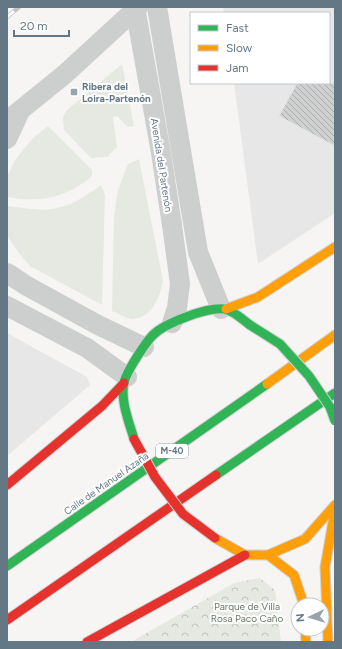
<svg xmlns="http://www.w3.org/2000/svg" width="342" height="649" font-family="Figtree,sans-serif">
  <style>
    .built { fill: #e6e7e6 }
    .grass { fill: #e6e8e2 }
    .park { fill: url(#park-crowns) }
    .building { fill: url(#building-back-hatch); stroke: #e5e4e4 }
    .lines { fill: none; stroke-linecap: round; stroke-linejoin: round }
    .fast-casing { stroke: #d1d2d3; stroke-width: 11 }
    .slow-casing { stroke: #d1d2d3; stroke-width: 11 }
    .jam-casing { stroke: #d1d2d3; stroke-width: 11 }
    .street { stroke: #cdcfcf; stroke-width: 20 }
    .fast { stroke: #30b455; stroke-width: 9 }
    .slow { stroke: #ff9f0a; stroke-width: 9 }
    .jam { stroke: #e5322d; stroke-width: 9 }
    .rail-casing { stroke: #c2c4c5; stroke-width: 4.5 }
    .rail { stroke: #fff; stroke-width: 3; stroke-dasharray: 9; stroke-linecap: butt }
    .fast-bridge-casing { stroke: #d1d2d3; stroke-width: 11; stroke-linecap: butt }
    .jam-bridge-casing { stroke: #d1d2d3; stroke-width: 11; stroke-linecap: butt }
    .street-bridge { stroke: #cdcfcf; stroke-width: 20 }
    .fast-bridge { stroke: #30b455; stroke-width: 9 }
    .jam-bridge { stroke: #e5322d; stroke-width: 9 }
    .poi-dot { fill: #97a3ac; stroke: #fff; stroke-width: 1.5 }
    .labels { text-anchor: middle; stroke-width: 4; stroke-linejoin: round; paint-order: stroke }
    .shield { fill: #fff; stroke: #92a0aa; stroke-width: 1 }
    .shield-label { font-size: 9px; font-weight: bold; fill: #647785 }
    .poi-label { font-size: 10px; font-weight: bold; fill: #647785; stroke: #fff; text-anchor: start }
    .street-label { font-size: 10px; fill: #647785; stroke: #fff }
    .park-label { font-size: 10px; fill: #697c63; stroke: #fff }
  </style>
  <defs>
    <pattern id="park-crowns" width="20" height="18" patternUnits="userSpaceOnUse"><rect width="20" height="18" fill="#e6e8e2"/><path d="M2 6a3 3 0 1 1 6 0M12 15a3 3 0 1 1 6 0" fill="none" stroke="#bec1bd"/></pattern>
    <pattern id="building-back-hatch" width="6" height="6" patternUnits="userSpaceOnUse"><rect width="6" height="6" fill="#cfd0d0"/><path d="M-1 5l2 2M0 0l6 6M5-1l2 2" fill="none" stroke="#acaeae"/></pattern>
  </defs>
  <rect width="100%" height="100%" fill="#f6f5f4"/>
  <path class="built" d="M223 7H335V213L258 264 234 83H329V13H224Z
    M7 333 87 377 90 385 7 456Z"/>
  <path class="grass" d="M122 64 134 126 128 127 117 116 113 117 117 147 107 157 91 158 64 130 63 118 66 111Z
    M48 126 92 170V176C67 198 39 203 7 197V177L15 160 33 138Z
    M139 159 163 281C160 296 152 318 133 319 127 319 118 313 112 311L114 216 118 190 128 164Z
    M101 185 105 195 102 305 30 266 19 253 8 237 7 234V206C19 207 39 211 51 209 70 207 86 196 101 185Z"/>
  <path class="park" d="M260 578 275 590 281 642H131L234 583Z"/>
  <path class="building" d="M297 83H335V146L279 116Z"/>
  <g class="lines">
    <defs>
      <path id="fast" d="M134 439C129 422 120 400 124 382 127 371 145 343 153 335 165 323 207 307 224 309 233 310 243 320 250 325
        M216 475 335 393
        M7 566 267 384"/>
      <path id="slow" d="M226 309 258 297 335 247
        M267 384 335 335
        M215 538 245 555H268L305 539 335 505
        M268 555 294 575 304 605
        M305 629 306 642
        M328 642 325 567 335 510"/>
      <path id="jam" d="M7 485 102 406 124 383
        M7 620 216 475
        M87 642 245 555"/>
    </defs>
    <use href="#fast" class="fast-casing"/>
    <use href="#slow" class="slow-casing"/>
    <use href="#jam" class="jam-casing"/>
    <path class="street" d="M157 7 198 252 221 309
      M7 121 65 74 138 7
      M7 139 20 111
      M172 225 180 284 177 308 172 323
      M7 273 27 286 98 325 144 347
      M7 306 87 348 127 377"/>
    <use href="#fast" class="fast"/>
    <use href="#slow" class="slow"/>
    <use href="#jam" class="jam"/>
    <defs>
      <path id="rail" d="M7 17 19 7"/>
    </defs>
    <use href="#rail" class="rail-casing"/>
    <use href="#rail" class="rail"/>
    <defs>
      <path id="fast-bridge" d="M250 325 280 344 309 376 330 407 335 421"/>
      <path id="jam-bridge" d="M134 439 155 477 183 514 215 538"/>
    </defs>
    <use href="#fast-bridge" class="fast-bridge-casing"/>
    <use href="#jam-bridge" class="jam-bridge-casing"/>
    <path class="street-bridge" d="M135 7 161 153 172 225"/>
    <use href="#fast-bridge" class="fast-bridge"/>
    <use href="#jam-bridge" class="jam-bridge"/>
  </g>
  <rect class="poi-dot" x="70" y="88" width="8" height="8" rx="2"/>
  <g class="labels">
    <rect class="shield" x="156" y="444" width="32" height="14" rx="3"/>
    <g class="shield-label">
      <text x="172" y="454">M-40</text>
    </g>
    <g class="poi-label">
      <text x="82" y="90">Ribera del<tspan x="82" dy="12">Loira-Partenón</tspan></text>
    </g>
    <g class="street-label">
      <text transform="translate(162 165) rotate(81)" y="4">Avenida del Partenón</text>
      <text transform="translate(106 483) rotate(-35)" y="4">Calle de Manuel Azaña</text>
    </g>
    <g class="park-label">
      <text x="247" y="610">Parque de Villa<tspan x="247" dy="12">Rosa Paco Caño</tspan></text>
    </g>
  </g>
  <rect width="342" height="649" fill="none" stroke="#647785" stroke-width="16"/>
  <rect x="190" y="12" width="140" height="72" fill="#ffffff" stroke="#c1c9ce"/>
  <rect x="198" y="25" width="20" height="6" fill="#30b455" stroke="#c1c9ce"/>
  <text x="226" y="32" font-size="12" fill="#647785">Fast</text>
  <rect x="198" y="45" width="20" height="6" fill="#ff9f0a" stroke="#c1c9ce"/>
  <text x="226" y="52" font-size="12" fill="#647785">Slow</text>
  <rect x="198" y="65" width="20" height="6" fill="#e5322d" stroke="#c1c9ce"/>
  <text x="226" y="72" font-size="12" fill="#647785">Jam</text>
  <g transform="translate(310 617) rotate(266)"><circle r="19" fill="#ffffff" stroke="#c1c9ce"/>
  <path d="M0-3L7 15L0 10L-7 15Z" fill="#97a3ac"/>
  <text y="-6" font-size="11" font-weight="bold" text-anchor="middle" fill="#647785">N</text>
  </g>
  <path d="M14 30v6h55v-6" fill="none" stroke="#647785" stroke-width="2"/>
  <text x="20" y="30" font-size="12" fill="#647785" stroke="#ffffff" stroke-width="3" paint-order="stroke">20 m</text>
</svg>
